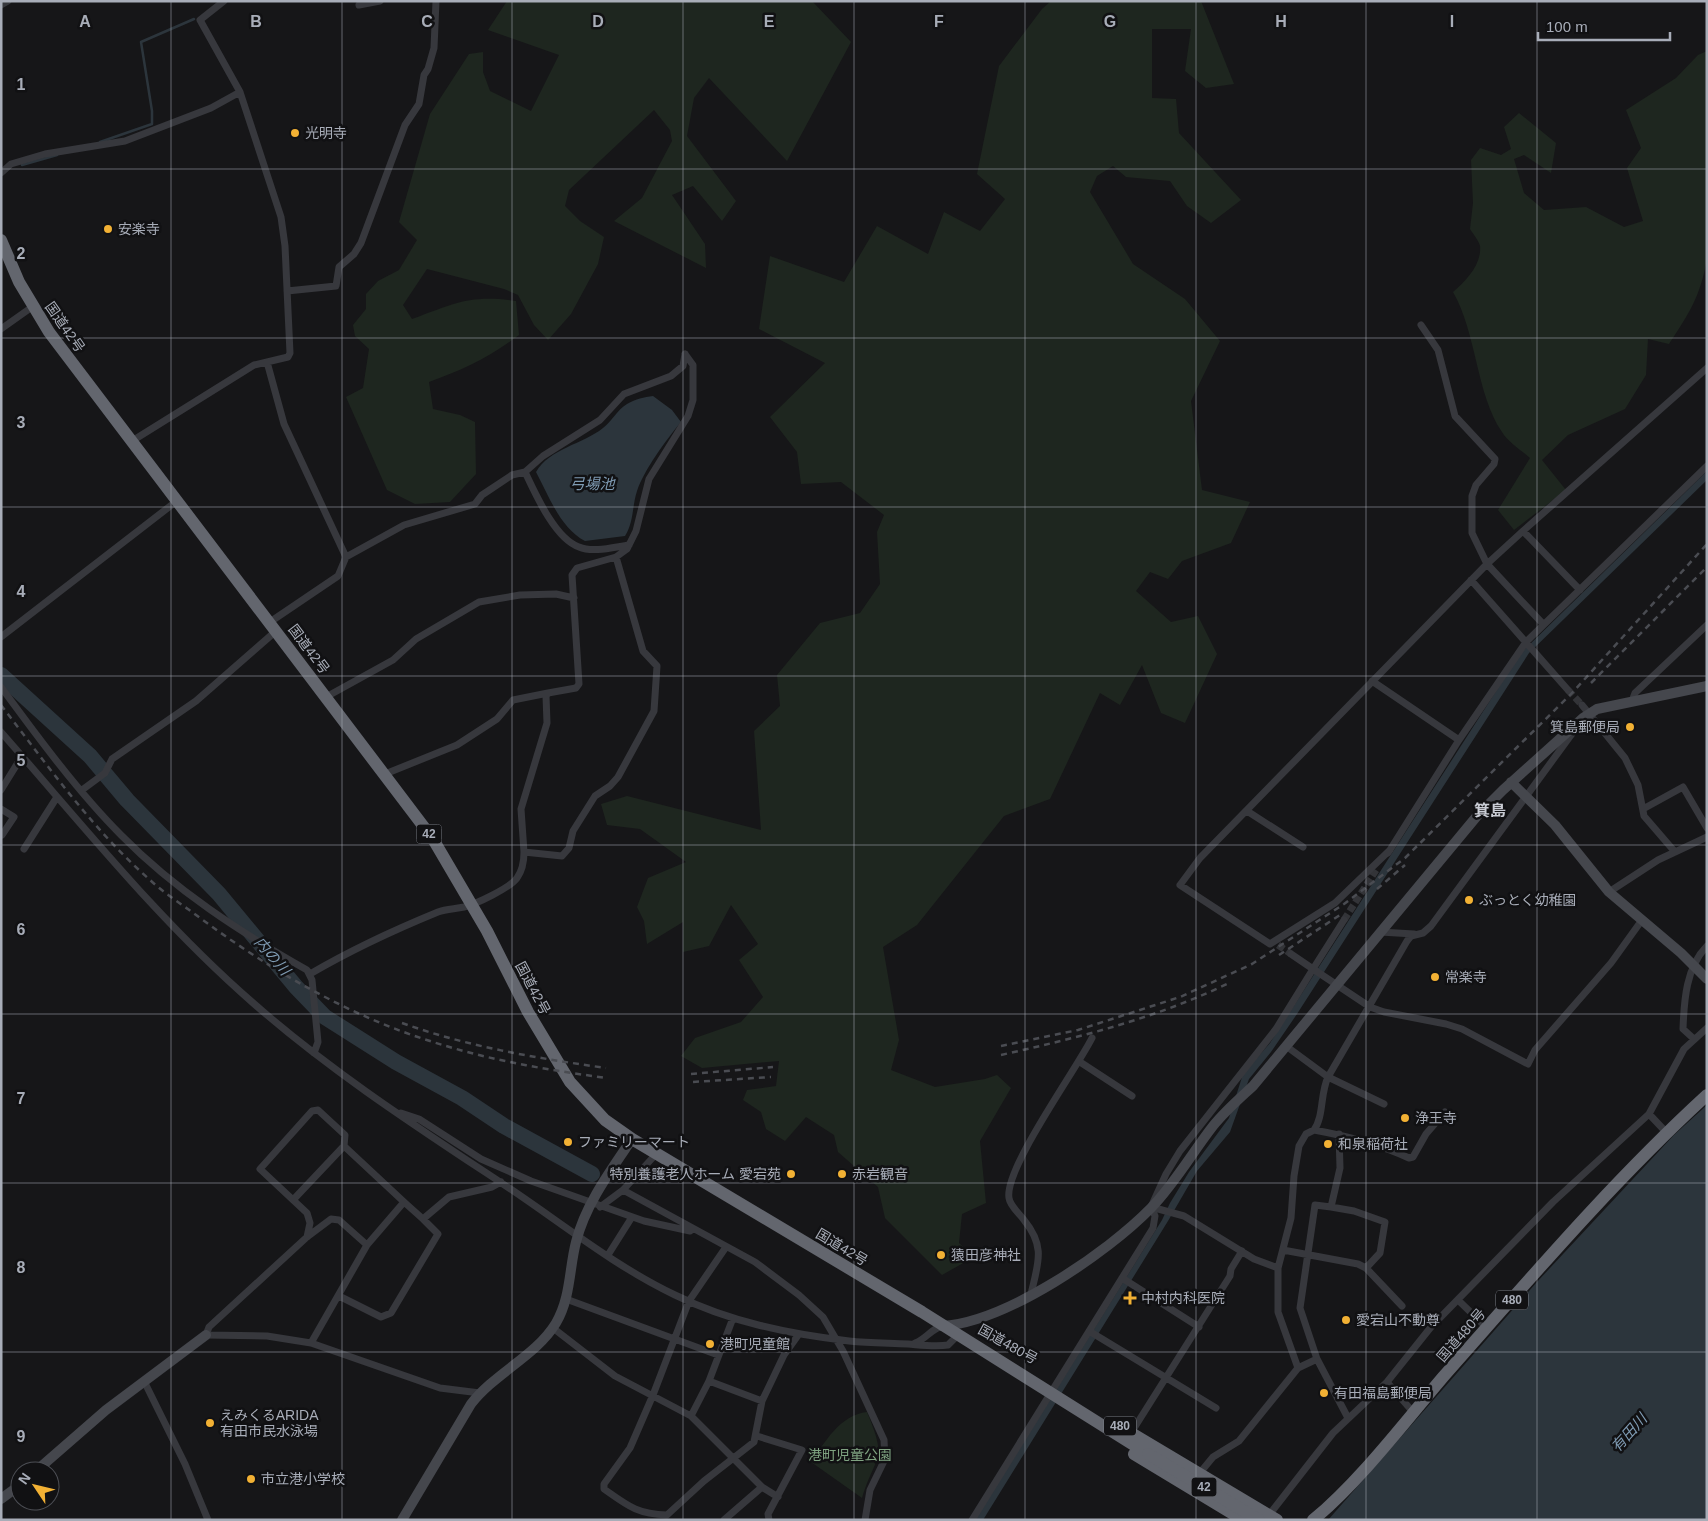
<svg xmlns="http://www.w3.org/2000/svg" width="1708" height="1521" font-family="Helvetica,'Noto Sans JP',sans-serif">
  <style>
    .green { fill: #1e261f }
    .water { fill: #2c353c }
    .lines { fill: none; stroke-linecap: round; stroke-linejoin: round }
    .stream { stroke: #2c353c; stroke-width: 2.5 }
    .river { stroke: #2c353c; stroke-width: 16 }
    .street-tunnel { stroke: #333438; stroke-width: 7; stroke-dasharray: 7 3.5; stroke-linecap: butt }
    .street { stroke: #37383d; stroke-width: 7 }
    .secondary { stroke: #45474d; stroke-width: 10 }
    .highway { stroke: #63666e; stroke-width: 12 }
    .rail { stroke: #4a4c52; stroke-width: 2.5; stroke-dasharray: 6 5; stroke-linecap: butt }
    .highway-bridge { stroke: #63666e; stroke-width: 12 }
    .grid { fill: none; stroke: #a8adb8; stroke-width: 1; stroke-opacity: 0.55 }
    .poi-dot { fill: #f2b134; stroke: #111113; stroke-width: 2 }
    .labels { text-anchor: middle; stroke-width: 5; stroke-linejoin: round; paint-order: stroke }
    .shield { fill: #111113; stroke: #7b7e86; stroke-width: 1 }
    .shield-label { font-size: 12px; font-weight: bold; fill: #a8adb8 }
    .poi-label { font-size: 14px; fill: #a8adb8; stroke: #111113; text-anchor: start }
    .street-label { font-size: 14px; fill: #a8adb8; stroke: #111113 }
    .park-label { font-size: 14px; fill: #7fa381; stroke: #111113 }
    .water-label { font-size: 15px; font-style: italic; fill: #7f9bb3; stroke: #111113 }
    .quarter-label { font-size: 16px; font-weight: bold; fill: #c9ccd4; stroke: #111113 }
    .grid-label { font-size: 16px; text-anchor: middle; font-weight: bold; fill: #a8adb8; stroke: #111113; stroke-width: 5; stroke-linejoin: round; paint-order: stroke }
  </style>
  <rect width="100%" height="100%" fill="#161618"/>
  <path class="green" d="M507 1H812L851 42 787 161 709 78 694 98 687 136 736 201 722 221 693 186 672 195 705 244 706 268 614 221 642 198 672 141 670 130 654 110 569 190 565 206 580 221 604 237 598 264 571 314 548 340 534 325 518 295 504 289 427 269 403 305 412 319C453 304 470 294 516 301L519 335C490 357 463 370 429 382L433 409 460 415 475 422 476 474 450 502 415 504 387 490 346 397 363 388 369 349 355 336 353 325 366 309V294L378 281 399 270 417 240 399 222 430 114 469 54 483 52V72L490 91 531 111 559 55 488 30Z
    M1051 1H1201L1234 84 1206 88 1185 71 1191 29H1152V98L1176 99 1179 133 1241 200 1211 223 1187 206 1170 181 1126 177 1113 166 1097 176 1090 192 1133 264 1185 299 1220 341 1191 401 1202 490 1250 502 1231 543 1182 561 1168 579 1150 572 1136 591 1171 622 1198 616 1217 654 1185 723 1161 713 1142 665 1120 705 1100 693 1050 799 1004 816 917 925 883 947 899 1040 891 1070 935 1087 985 1079 997 1075 1011 1088 980 1141 986 1203 962 1214 959 1243 974 1257 942 1275 885 1218 878 1187 838 1152 834 1135 806 1117 785 1141 766 1129 761 1112 743 1100 747 1090 776 1086 779 1061 702 1068 681 1056 695 1038 741 1022 763 997 739 960 758 944 731 905 709 946 683 952V922L647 944 644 921 637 907 648 878 686 862 640 829 607 825 601 804 627 796 761 830 754 731 780 706 777 675 820 623 860 613 880 584 877 532 884 515 841 482 801 484 797 452 770 417 825 363 759 329 770 256 844 282 877 226 928 254 944 212 980 231 1005 199 977 174 999 66 1042 9Z
    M1707 51V259C1700 297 1690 312 1669 344L1648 339 1646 375 1625 409 1568 435 1542 460 1566 490 1514 530 1498 510 1530 458C1521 450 1508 442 1502 432 1476 394 1477 334 1453 292 1466 281 1482 264 1480 246 1479 241 1473 234 1470 229L1473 203 1471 160 1480 148 1501 155 1511 149 1504 127 1519 113 1556 143 1551 173 1524 155 1514 159 1524 193 1544 210 1586 207 1624 227 1643 221 1627 168 1641 148 1626 110 1676 78 1698 55Z
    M867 1412C888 1463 876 1452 862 1498L811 1462C825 1442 840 1415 867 1412Z"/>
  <path class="water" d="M653 396 672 410 681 422C666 440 644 470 637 491 632 506 634 522 625 536L585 541C560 528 549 496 536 472 549 449 583 444 603 428 612 421 617 410 627 404 636 399 644 397 653 396Z
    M1707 471V480L1529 653 1297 1014 1271 1052 1249 1079 1230 1132 1197 1171 1168 1221 983 1520H975L1162 1220 1170 1203 1189 1172 1229 1118 1243 1074 1270 1043 1520 654Z
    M1707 1105V1520H1328L1536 1283 1674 1135Z"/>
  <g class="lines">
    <path class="stream" d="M100 142 152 124V111L141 42 194 19
      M22 165 57 155"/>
    <path class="river" d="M1 675 90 756 127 800 219 894 296 987 325 1017 396 1062 462 1098 504 1126 592 1174"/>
    <path class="street-tunnel" d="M1568 690 1582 705
      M1344 920 1376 870
      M1278 945 1291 954"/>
    <path class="street" d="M1 5 8 1
      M359 5 380 1
      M1 173 11 164 45 154 125 141 211 108 240 92
      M287 291 336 286 339 267 354 254 361 243 405 125 419 104 424 75 428 69 434 48 436 1
      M1 329 32 307
      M267 362 284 424 346 557 338 576 270 622
      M132 441 254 365 288 357 290 353 285 246 281 217 240 92 200 20 224 1
      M525 472C535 493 555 539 579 547 593 553 614 547 629 545
      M1523 531 1487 564 1543 624
      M346 557 404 525 475 504 482 495 512 475 525 472 543 456 600 420 624 394 671 376 683 366 685 354
      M1471 580 1568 690
      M1580 590 1523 531 1707 368
      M1 637 178 500
      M1372 681 1459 740
      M1 687C37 736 78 792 121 835 175 890 240 932 307 970L312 980 318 1042 314 1053
      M326 697 393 660 416 639 479 602 520 595 556 594 574 598
      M1632 701 1635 693 1707 625
      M1582 705 1625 758 1638 785 1644 816 1675 852
      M1 732C82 824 159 921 252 1002 329 1070 417 1127 503 1184 559 1221 614 1266 675 1295 730 1322 789 1334 849 1341 869 1343 888 1343 908 1344 921 1345 935 1347 948 1345L957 1336
      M385 774 457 745 497 719 513 700 548 693
      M1 790 22 756
      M82 790 105 773 112 759 196 701 276 631
      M1 809 14 817 2 835
      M1643 809 1683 787 1707 828
      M1247 811 1303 847
      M24 849 57 797
      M1390 850 1335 903 1270 944 1180 885 1200 858 1487 564 1472 533V496L1476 485 1494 464 1495 459 1455 416 1438 350 1421 325
      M524 852 521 809 547 723 546 696 548 693 576 688 579 684 572 575 577 568 616 557
      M1388 853 1459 740 1526 642 1707 466
      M1609 892 1658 860 1707 837
      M1344 920 1313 969 1370 1007 1384 1012 1446 1024 1462 1029 1528 1064 1535 1050 1611 963 1642 920
      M1380 932 1414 934
      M310 974C351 950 394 930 438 912 446 909 455 909 464 907 476 904 510 888 517 878 522 871 524 860 524 852L562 856 569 848 573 831 595 796 610 786 618 777 654 711 657 666 643 651 616 557 627 549 636 531 649 479 688 416 693 400V365L685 354
      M1694 1039 1683 1029C1684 1001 1686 967 1707 946
      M1286 1046 1328 1077 1384 1104
      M1080 1062 1132 1096
      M401 1113 419 1119 481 1159 531 1181 644 1221 690 1231
      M1649 1114 1666 1132
      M1314 1130C1324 1116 1320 1094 1328 1077L1407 941 1411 936 1423 933 1431 926 1577 727
      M1339 1134 1340 1168 1331 1207 1354 1211 1385 1222 1380 1253 1366 1268
      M623 1190 755 1262 799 1295 823 1317 843 1351 884 1440 885 1459 870 1490 865 1520
      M293 1200 344 1146
      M600 1207 623 1190 657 1153
      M1151 1207 1184 1216 1254 1259 1278 1268
      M307 1237 310 1223 307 1213 260 1169 312 1111 318 1110 345 1135 344 1146 404 1202
      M726 1247 689 1301 653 1395 630 1448 604 1484V1489C628 1506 637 1514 667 1515L704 1481 754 1442 762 1401 784 1355 799 1334
      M1283 1250 1358 1264 1366 1268 1402 1306
      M608 1255 632 1217
      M1122 1278 1199 1327
      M1031 1294C1038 1263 1046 1247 1024 1220 1019 1213 1010 1206 1009 1198 1004 1169 1076 1070 1092 1038
      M339 1296 381 1317 391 1313 438 1234 423 1219
      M566 1299 718 1355
      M1458 1300 1487 1328
      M553 1328 615 1376 691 1416 762 1487 778 1497
      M1089 1331 1216 1408
      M311 1343 367 1245
      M915 1343C926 1339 931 1329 942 1326
      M1317 1359 1300 1308 1315 1205 1331 1207
      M1298 1368 1317 1359 1348 1418
      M144 1381 185 1464 208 1520
      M709 1381 762 1401
      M1387 1382 1413 1412
      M480 1393 440 1388 311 1343 267 1336 206 1335 209 1327 307 1237 331 1219 339 1220 367 1245 404 1202 423 1219 449 1197 492 1187 501 1182
      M691 1416 709 1381 733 1318
      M1131 1433 1230 1276 1231 1269 1242 1251
      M757 1436 802 1450 768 1514 769 1520
      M1199 1474 1213 1457 1239 1441 1298 1368 1278 1312V1268L1291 1218 1294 1176 1299 1146 1306 1134 1314 1130C1347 1136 1379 1144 1409 1158L1413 1157 1426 1134 1445 1112
      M1269 1515 1333 1433 1387 1382 1431 1327 1553 1202 1649 1114 1684 1049 1707 1028
      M724 1520 762 1487
      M972 1520 1153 1228 1155 1216 1151 1207 1166 1174 1180 1151 1276 1029 1313 969 1291 954"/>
    <path class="secondary" d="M1511 782 1555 825 1609 892 1681 953 1707 979
      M942 1326C1006 1322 1107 1253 1151 1208 1175 1183 1192 1153 1213 1126 1225 1111 1239 1099 1253 1086L1477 816 1503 790 1583 718 1597 709 1707 686
      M36 1471 106 1410 206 1335
      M1 1499 20 1485
      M402 1520 471 1404C495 1373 536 1356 556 1323 571 1297 569 1269 576 1242 585 1205 611 1170 632 1139"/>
    <path class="highway" d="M1 240 19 282 49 332 433 839 487 931 528 1012 570 1082 605 1120 632 1139 922 1312 1148 1454
      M1126 1430 1277 1520
      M1134 1454 1243 1520
      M1313 1520C1359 1482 1404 1423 1443 1377 1528 1281 1612 1182 1707 1095"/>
    <path class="rail" d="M1591 683 1707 567
      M1 705C48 766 93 830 150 880 163 892 178 902 192 912 264 966 344 1014 430 1041 488 1060 547 1070 607 1078
      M1377 889 1405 865
      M1279 955 1340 915
      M402 1023C469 1047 536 1058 606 1068
      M1001 1046 1078 1030 1180 997 1252 964 1344 904 1405 858 1573 692 1707 544
      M1001 1055C1081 1037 1153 1019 1227 984
      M691 1074 773 1067
      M693 1082 771 1077"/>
    <path class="highway-bridge" d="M1148 1454 1259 1520"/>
  </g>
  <path class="grid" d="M171 1V1520M342 1V1520M512 1V1520M683 1V1520M854 1V1520M1025 1V1520M1196 1V1520M1366 1V1520M1537 1V1520M1 169H1707M1 338H1707M1 507H1707M1 676H1707M1 845H1707M1 1014H1707M1 1183H1707M1 1352H1707"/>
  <g class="poi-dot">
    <circle cx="295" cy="133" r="5"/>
    <circle cx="108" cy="229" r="5"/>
    <circle cx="1630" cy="727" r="5"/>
    <circle cx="1469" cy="900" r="5"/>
    <circle cx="1435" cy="977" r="5"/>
    <circle cx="1405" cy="1118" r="5"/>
    <circle cx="568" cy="1142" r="5"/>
    <circle cx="1328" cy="1144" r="5"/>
    <circle cx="791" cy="1174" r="5"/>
    <circle cx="842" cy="1174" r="5"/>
    <circle cx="941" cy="1255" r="5"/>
    <path d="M1127.5 1290.5h5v5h5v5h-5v5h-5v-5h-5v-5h5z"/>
    <circle cx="1346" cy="1320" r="5"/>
    <circle cx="710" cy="1344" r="5"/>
    <circle cx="1324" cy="1393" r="5"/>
    <circle cx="210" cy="1423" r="5"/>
    <circle cx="251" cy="1479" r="5"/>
  </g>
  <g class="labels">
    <g class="shield">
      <rect x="416.5" y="824.5" width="25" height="19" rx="4"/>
      <rect x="1496" y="1290.5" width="32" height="19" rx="4"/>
      <rect x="1104" y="1416.5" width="32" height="19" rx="4"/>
      <rect x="1191.5" y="1477.5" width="25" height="19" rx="4"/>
    </g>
    <g class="shield-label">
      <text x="429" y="838">42</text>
      <text x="1512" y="1304">480</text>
      <text x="1120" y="1430">480</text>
      <text x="1204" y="1491">42</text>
    </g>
    <g class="poi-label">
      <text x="305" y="138">光明寺</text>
      <text x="118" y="234">安楽寺</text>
      <text x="1620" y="732" text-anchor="end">箕島郵便局</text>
      <text x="1479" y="905">ぶっとく幼稚園</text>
      <text x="1445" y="982">常楽寺</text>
      <text x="1415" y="1123">浄王寺</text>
      <text x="578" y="1147">ファミリーマート</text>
      <text x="1338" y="1149">和泉稲荷社</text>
      <text x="781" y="1179" text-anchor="end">特別養護老人ホーム 愛宕苑</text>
      <text x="852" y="1179">赤岩観音</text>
      <text x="951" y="1260">猿田彦神社</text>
      <text x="1141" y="1303">中村内科医院</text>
      <text x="1356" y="1325">愛宕山不動尊</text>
      <text x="720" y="1349">港町児童館</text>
      <text x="1334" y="1398">有田福島郵便局</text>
      <text x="220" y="1420">えみくるARIDA<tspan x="220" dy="16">有田市民水泳場</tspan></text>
      <text x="261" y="1484">市立港小学校</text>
    </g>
    <g class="street-label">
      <text transform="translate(65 327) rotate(55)" y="5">国道42号</text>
      <text transform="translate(309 649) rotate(53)" y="5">国道42号</text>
      <text transform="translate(533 988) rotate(62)" y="5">国道42号</text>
      <text transform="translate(842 1247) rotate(31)" y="5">国道42号</text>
      <text transform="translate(1461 1335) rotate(-49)" y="5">国道480号</text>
      <text transform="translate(1008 1344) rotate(29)" y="5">国道480号</text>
    </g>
    <g class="park-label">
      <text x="850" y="1460">港町児童公園</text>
    </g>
    <g class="water-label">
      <text x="592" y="489">弓場池</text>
      <text transform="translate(272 956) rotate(49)" y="5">内の川</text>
      <text transform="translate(1629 1433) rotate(-48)" y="5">有田川</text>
    </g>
    <g class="quarter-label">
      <text x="1490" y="816">箕島</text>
    </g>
  </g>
  <g class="grid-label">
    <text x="85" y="27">A</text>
    <text x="256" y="27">B</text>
    <text x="427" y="27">C</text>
    <text x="598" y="27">D</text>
    <text x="769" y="27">E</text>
    <text x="939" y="27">F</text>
    <text x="1110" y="27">G</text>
    <text x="1281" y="27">H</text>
    <text x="1452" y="27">I</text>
    <text x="21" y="90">1</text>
    <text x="21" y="259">2</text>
    <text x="21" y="428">3</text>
    <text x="21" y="597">4</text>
    <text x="21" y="766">5</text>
    <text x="21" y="935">6</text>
    <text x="21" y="1104">7</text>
    <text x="21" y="1273">8</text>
    <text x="21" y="1442">9</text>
  </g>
  <rect width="1708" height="1521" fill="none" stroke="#a8adb8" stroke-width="5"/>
  <g transform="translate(35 1486) rotate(305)"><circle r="24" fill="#111113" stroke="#4d4f55"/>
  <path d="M0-4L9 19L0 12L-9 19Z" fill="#f2b134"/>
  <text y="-8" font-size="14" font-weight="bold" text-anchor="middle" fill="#a8adb8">N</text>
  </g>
  <path d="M1538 32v8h132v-8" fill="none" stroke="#a8adb8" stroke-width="2.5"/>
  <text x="1546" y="32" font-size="15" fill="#a8adb8" stroke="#111113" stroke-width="4" paint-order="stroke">100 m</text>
</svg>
